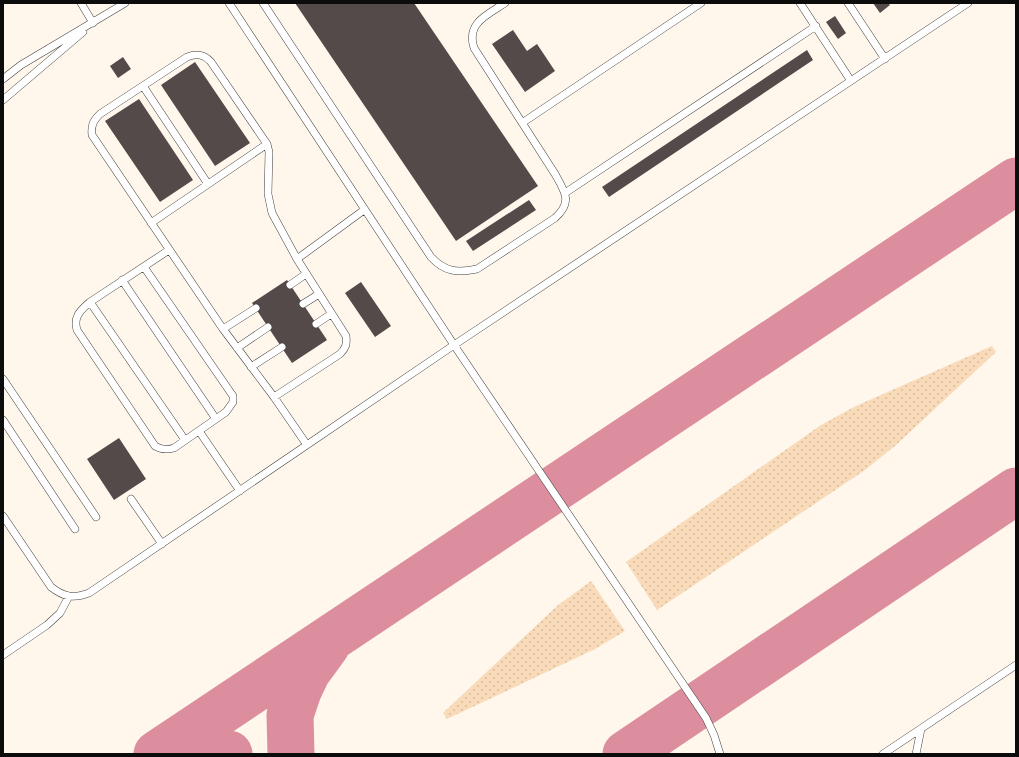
<svg xmlns="http://www.w3.org/2000/svg" width="1019" height="757" font-family="'Playfair Display',serif">
  <style>
    .sand { fill: url(#sand-dots) }
    .lines { fill: none; stroke-linecap: round; stroke-linejoin: round }
    .taxiway { stroke: #dc8e9e; stroke-width: 47 }
    .building { fill: #544a49 }
    .service-casing { stroke: #3f3f3f; stroke-width: 8 }
    .service { stroke: #fff; stroke-width: 7 }
  </style>
  <defs>
    <pattern id="sand-dots" width="8" height="8" patternUnits="userSpaceOnUse"><rect width="8" height="8" fill="#f9dbb9"/><path d="M2 2h.1M6 6h.1" fill="none" stroke="#d4bb9e" stroke-width="1.8" stroke-linecap="round"/></pattern>
  </defs>
  <rect width="100%" height="100%" fill="#fff6ec"/>
  <path class="sand" d="M992 346 996 352 896 445 865 470 657 610 626 562 821 425 856 406Z
    M591 581 625 631 595 649 447 719 443 713 557 606Z"/>
  <g class="lines">
    <path class="taxiway" d="M157 754 1016 181
      M176 754 205 751 229 754
      M291 754 290 715 298 691 307 672 326 646
      M626 754 1016 491"/>
  </g>
  <path class="building" d="M295 3H414L538 186 456 241Z
    M873 3H888L890 5 880 13Z
    M835 16 846 33 838 39 826 22Z
    M513 30 527 51 537 44 555 71 525 92 492 44Z
    M807 50 813 60 609 197 602 187Z
    M123 57 131 69 118 78 110 66Z
    M195 62 250 143 215 166 161 85Z
    M139 99 193 180 160 202 105 121Z
    M529 200 536 210 473 251 466 241Z
    M287 280 327 340 292 363 252 303Z
    M361 282 391 326 375 337 345 293Z
    M119 438 146 479 114 500 87 459Z"/>
  <g class="lines">
    <defs>
      <path id="service" d="M81 3 93 23
        M229 3 454 345 706 718 714 735 720 754
        M263 3 431 257C445 272 457 273 477 269L555 218C573 202 565 192 555 174L474 48C466 23 487 15 505 3
        M800 3 851 81
        M848 3 885 59
        M3 79 21 65 125 3
        M143 86 208 184
        M3 100 83 32
        M522 123 701 3
        M565 193 816 26
        M151 223 267 144
        M297 259 364 210
        M144 267 233 396V402L226 412 174 448C167 450 162 450 155 446L77 330C73 316 81 310 90 302L169 250
        M122 280 216 419
        M290 285 306 274
        M90 302 185 440
        M303 304 319 294
        M316 324 331 314
        M223 329 256 308
        M237 348 268 327
        M251 367 282 347
        M3 379 96 517
        M274 397 340 354C346 348 347 344 346 336L297 259 272 213 268 194 269 152 267 144 211 62C204 54 197 53 187 57L100 114C93 121 91 125 92 135L223 329 274 397 307 445
        M3 420 75 529
        M199 431 240 491
        M131 499 162 544
        M3 516 51 587C64 597 73 599 89 593L454 345 968 3
        M3 655 47 625 60 613 69 596
        M883 754 1016 665
        M916 754 921 729"/>
    </defs>
    <use href="#service" class="service-casing"/>
    <use href="#service" class="service"/>
  </g>
  <rect width="1019" height="757" fill="none" stroke="#0c0c0c" stroke-width="8"/>
</svg>
